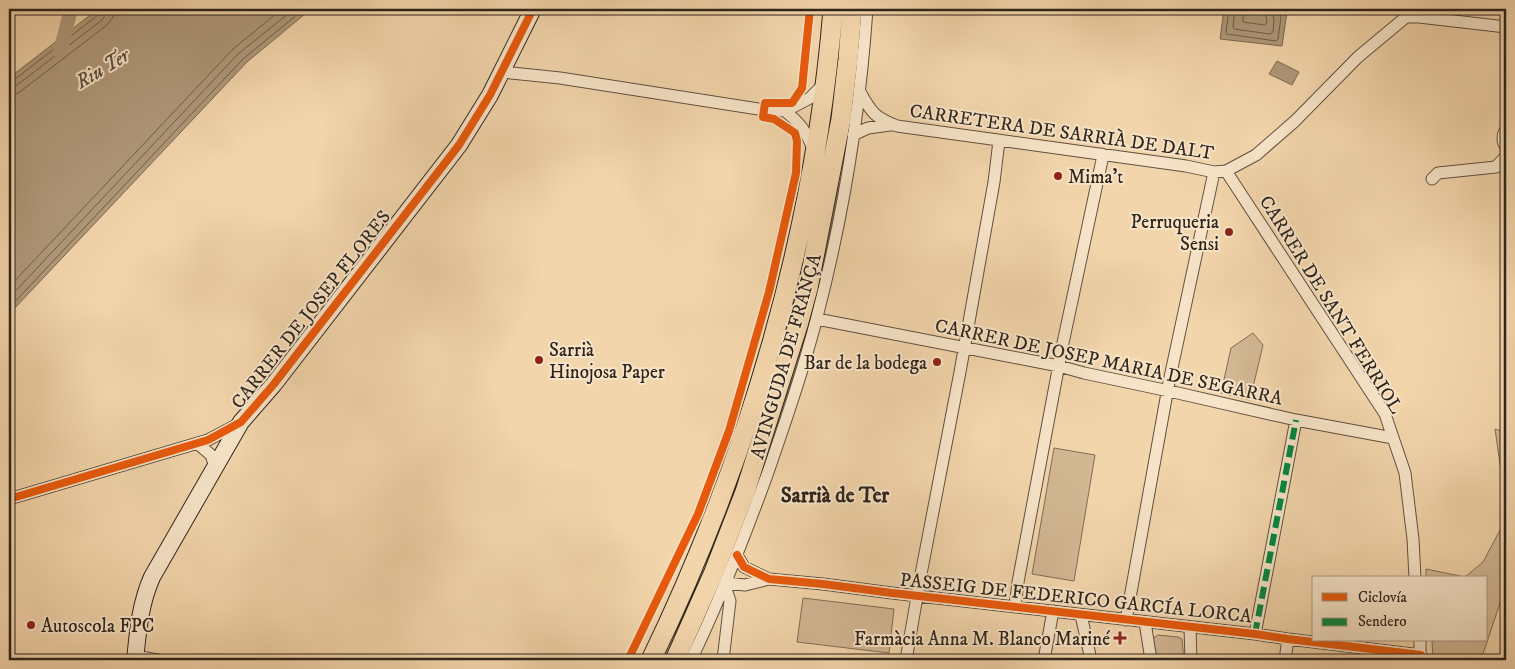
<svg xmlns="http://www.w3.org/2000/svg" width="1515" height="669" font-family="'IM FELL DW Pica',serif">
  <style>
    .green { fill: #d2b793; stroke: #806e58 }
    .water { fill: #b0997a; stroke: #7c6a54 }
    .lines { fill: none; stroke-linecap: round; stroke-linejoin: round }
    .shore { stroke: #6f5e4b; stroke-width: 1 }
    .canal { stroke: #b0997a; stroke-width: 14 }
    .street-casing { stroke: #5f5040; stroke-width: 13 }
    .secondary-casing { stroke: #2e241c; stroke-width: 18 }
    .primary-casing { stroke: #2e241c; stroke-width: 21 }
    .street { stroke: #f7e4c8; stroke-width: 11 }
    .secondary { stroke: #f7e4c8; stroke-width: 16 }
    .primary { stroke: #f3d5ab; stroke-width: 19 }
    .quiet { stroke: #00873e; stroke-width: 6; stroke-dasharray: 12 6; stroke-linecap: butt }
    .cycleway-casing { stroke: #f7e4c8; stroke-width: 11 }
    .cycleway { stroke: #e8590c; stroke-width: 8 }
    .poi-dot { fill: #8f2418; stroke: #f7e4c8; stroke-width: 2 }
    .labels { text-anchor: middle; stroke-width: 4; stroke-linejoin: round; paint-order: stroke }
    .street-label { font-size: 19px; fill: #2e241c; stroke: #f7e4c8 }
    .poi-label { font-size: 19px; fill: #2e241c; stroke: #f7e4c8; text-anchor: start }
    .water-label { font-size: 20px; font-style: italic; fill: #5c4d3d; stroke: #f7e4c8 }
    .quarter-label { font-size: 21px; font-weight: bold; fill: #2e241c; stroke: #f7e4c8 }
  </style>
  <rect width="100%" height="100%" fill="#f3d5ab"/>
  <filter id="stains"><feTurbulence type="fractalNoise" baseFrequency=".004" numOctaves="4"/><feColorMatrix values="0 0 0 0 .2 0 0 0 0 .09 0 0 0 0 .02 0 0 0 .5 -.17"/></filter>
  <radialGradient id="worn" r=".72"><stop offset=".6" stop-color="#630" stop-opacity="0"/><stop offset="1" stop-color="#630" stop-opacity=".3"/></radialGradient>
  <path class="green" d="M817 180 823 181 800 295 728 519 667 660H659L678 619Z
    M835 186 839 187 818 291 800 357 742 526 708 611 685 660H682Z
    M1253 333 1263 345 1250 400 1221 393 1231 348Z
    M1495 429 1506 433V506Z
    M1054 448 1095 455 1074 581 1032 574Z
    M1506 519V585L1481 660H1433L1432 640H1486V578H1426V569L1465 577 1483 562Z
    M803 598 894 609 889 653 797 642Z
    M1158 635 1178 637 1182 639 1184 660H1156L1152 639Z"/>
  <path class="water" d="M98 9H311L247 62 13 310 9 336V78Z
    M1224 9H1263L1287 12 1282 46 1220 39Z
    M1277 61 1299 72 1292 85 1269 74Z"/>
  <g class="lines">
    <path class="shore" d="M1229 9 1226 32 1227 34 1276 41 1278 39 1281 17 1278 9
      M1235 9 1233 27 1234 29 1270 34 1273 32 1274 19 1271 9
      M1243 9V22L1264 25 1266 24 1267 21 1264 9
      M9 81 14 80 98 15 100 9
      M9 87 17 85 102 20 106 14V9
      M9 95 16 94 21 91 107 25 113 17 114 9
      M9 287 233 49 282 9
      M9 298 238 54 294 9
      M9 308 243 59 304 9"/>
    <path class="canal" d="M60 52 71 9"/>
    <defs>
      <path id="street" d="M1406 17H1419L1506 27
        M502 72 560 78 765 110 785 111
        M860 92C871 112 875 118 897 126L1186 166 1214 172 1226 171 1256 155 1295 121 1358 57 1406 17
        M785 111C800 123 806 131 813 149
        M785 111 810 98 825 83
        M1506 130C1502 134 1502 142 1506 147
        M853 135 868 128 890 125
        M1226 171 1385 414 1405 473 1413 539 1415 578
        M1432 179 1438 173 1496 167 1506 156
        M817 319 1059 366 1084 373 1169 391 1296 420 1393 438
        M197 443 211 455 215 467
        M9 499 208 440 240 423
        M737 555 744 567 769 579 823 584 892 593 1255 634 1288 639 1421 655
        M726 583 745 585 769 579
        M1015 607 1018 582 1063 343 1102 160V154
        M1081 615 1091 660
        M1126 620 1169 382 1214 172
        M1145 622 1151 660
        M1190 627 1191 660
        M1255 634 1296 420
        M1420 640V660
        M135 656 158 660
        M691 660C720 600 744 538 767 475 785 423 803 371 817 317 843 217 860 112 867 9
        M723 660 730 601 725 586
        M906 660 921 574 960 372 994 182 999 141
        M1044 660 1053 611
        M1285 660 1288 639"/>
      <path id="secondary" d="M135 660C138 631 140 604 152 577L241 422 274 384 459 145 490 95 533 9"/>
      <path id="primary" d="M651 660C749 457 815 234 833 9
        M675 660 714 572 745 492 798 325 808 288 841 119 848 59 852 9"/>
    </defs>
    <use href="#street" class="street-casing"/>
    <use href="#secondary" class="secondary-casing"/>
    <use href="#primary" class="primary-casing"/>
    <use href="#street" class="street"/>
    <use href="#secondary" class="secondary"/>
    <use href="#primary" class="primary"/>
    <path class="quiet" d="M1255 634 1296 420"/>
    <defs>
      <path id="cycleway" d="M9 499 208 440 241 422 274 384 459 145 490 95 533 9
        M737 555 744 567 769 579 823 584 892 593 1255 634 1288 639 1421 655
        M628 660 698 514 729 431 769 292 796 173 797 141 795 133 774 119 763 117 765 103H792L802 88 810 9"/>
    </defs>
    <use href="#cycleway" class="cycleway-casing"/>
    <use href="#cycleway" class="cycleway"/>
  </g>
  <g class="poi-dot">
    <circle cx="1058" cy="176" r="5"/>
    <circle cx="1229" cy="232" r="5"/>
    <circle cx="539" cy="360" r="5"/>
    <circle cx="937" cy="362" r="5"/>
    <circle cx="31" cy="625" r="5"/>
    <path d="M1117.5 630.5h5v5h5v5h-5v5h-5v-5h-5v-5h5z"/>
  </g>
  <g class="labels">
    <g class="street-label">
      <text transform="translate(1062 131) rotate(8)" y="7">CARRETERA DE SARRIÀ DE DALT</text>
      <text transform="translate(1332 304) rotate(58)" y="7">CARRER DE SANT FERRIOL</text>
      <text transform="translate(310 309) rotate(-52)" y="7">CARRER DE JOSEP FLORES</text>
      <text transform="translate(785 356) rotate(-74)" y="7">AVINGUDA DE FRANÇA</text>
      <text transform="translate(1109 361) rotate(12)" y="7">CARRER DE JOSEP MARIA DE SEGARRA</text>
      <text transform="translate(1076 597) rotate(6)" y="7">PASSEIG DE FEDERICO GARCÍA LORCA</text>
    </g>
    <g class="poi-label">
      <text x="1068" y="183">Mima't</text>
      <text x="1219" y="228" text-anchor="end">Perruqueria<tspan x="1219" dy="22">Sensi</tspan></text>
      <text x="549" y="356">Sarrià<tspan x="549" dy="22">Hinojosa Paper</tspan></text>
      <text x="927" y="369" text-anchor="end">Bar de la bodega</text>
      <text x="41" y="632">Autoscola FPC</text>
      <text x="1110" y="645" text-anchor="end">Farmàcia Anna M. Blanco Mariné</text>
    </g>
    <g class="water-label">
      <text transform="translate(102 68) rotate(-31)" y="7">Riu Ter</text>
    </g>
    <g class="quarter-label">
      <text x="835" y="502">Sarrià de Ter</text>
    </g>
  </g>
  <rect width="1515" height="669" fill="none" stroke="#f3d5ab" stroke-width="30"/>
  <rect x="10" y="10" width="1495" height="649" fill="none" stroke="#2e241c" stroke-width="2.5"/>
  <rect x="15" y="15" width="1485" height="639" fill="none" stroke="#2e241c"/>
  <rect x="1312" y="576" width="175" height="65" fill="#f7e4c8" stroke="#a79783"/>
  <rect x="1322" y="593" width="25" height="8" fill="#e8590c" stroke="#a79783"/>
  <text x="1358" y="602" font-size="15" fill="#2e241c">Ciclovía</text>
  <rect x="1322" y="618" width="25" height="8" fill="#00873e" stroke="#a79783"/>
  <text x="1358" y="626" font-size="15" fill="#2e241c">Sendero</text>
  <rect width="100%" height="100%" filter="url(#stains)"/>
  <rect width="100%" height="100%" fill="url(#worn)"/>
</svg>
